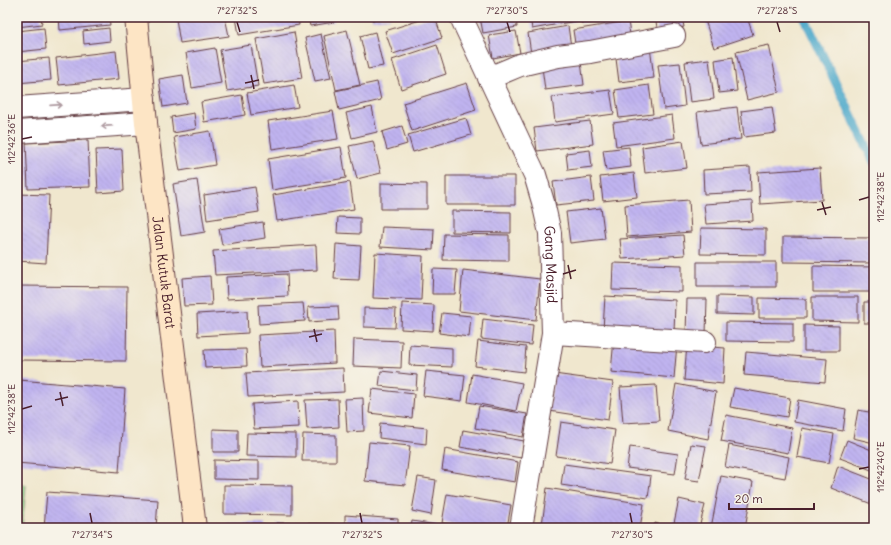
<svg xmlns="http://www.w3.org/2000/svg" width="891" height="545" font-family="Delius,sans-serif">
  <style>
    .cemetery { fill: url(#cemetery-stones); stroke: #707e60 }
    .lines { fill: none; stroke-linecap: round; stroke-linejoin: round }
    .stream { stroke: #4ba8ca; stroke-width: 9 }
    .building { fill: url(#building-back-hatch) }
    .street-casing { stroke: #633d43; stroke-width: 24 }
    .secondary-casing { stroke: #633d43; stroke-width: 24 }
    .street { stroke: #fff; stroke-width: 22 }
    .secondary { stroke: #fde5c5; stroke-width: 22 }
    .oneway { stroke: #ae9aa0 }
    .ticks { fill: none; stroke: #4a1f2b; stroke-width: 1.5 }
    .labels { text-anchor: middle; stroke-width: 3; stroke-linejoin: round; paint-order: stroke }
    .street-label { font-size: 14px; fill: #4a1f2b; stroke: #f7f3e8 }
    .neatline { fill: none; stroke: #4a1f2b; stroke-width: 1.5 }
    .ticks-label { font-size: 10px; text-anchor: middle; fill: #4a1f2b }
  </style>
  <defs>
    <pattern id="cemetery-stones" width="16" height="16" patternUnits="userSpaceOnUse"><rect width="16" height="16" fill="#96dc95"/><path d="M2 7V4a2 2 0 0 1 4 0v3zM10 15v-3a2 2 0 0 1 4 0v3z" fill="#83bc81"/></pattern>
    <pattern id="building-back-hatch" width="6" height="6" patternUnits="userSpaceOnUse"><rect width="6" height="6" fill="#c0b4f0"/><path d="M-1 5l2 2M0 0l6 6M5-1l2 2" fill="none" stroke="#a69ace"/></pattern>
  </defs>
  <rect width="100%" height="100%" fill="#f7f3e8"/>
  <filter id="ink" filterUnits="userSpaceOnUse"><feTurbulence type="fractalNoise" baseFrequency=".025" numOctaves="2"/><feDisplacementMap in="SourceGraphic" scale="8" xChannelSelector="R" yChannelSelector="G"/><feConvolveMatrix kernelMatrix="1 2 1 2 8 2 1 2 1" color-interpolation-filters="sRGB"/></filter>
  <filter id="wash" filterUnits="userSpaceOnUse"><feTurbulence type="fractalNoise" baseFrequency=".012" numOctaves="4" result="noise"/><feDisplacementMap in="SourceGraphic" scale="16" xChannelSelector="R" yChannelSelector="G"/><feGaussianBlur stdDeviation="0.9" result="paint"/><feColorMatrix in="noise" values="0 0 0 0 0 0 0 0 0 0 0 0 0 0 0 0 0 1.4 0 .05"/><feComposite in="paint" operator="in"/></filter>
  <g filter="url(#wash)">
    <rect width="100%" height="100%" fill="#f0e7ce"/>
    <path class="cemetery" d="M17 483 26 485 22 528H17Z"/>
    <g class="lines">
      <path class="stream" d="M804 17 874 162"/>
    </g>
    <g id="blocks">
      <path class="building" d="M17 17H41L42 24 17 27Z
        M59 17H109L110 25 60 30Z
        M187 17H225L229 36 180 43 176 19Z
        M236 17H298L299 25 239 35Z
        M308 17H333L334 22 310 26Z
        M372 17H390V18L372 20Z
        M430 17H435L442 38 393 54 385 31Z
        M480 17H516L517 27 483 33Z
        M530 17H575L576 21 532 29Z
        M580 17H608L609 18 581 23Z
        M655 17H682L684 27 658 32Z
        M704 17H747L753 35 714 48Z
        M628 21 631 41 576 50 573 30Z
        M568 26 571 47 531 54 528 33Z
        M44 28 46 49 17 52V31Z
        M109 28 110 41 84 44 83 31Z
        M347 30 360 85 336 90 324 36Z
        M516 31 520 53 493 58 489 35Z
        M294 32 302 78 264 84 256 39Z
        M375 32 383 66 368 69 360 36Z
        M321 34 331 78 315 81 305 38Z
        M251 45 258 86 227 91 220 50Z
        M437 45 446 74 401 89 392 60Z
        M769 45 779 92 747 100 736 52Z
        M650 47 654 78 619 82 615 51Z
        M215 48 221 83 192 88 186 53Z
        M116 51 119 79 59 85 56 58Z
        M733 57 737 91 719 93 715 60Z
        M49 58 51 80 17 83V61Z
        M709 59 714 99 690 102 685 62Z
        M581 62 584 85 545 90 542 67Z
        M680 63 685 106 664 109 658 65Z
        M183 75 187 103 163 107 159 79Z
        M377 82 381 100 339 110 335 91Z
        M467 83 476 110 412 131 403 103Z
        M294 85 298 107 251 115 247 93Z
        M649 85 653 114 619 118 615 90Z
        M610 90 614 114 555 122 552 97Z
        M242 95 245 115 204 122 201 102Z
        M372 107 377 132 352 138 346 113Z
        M737 107 741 139 701 144 697 112Z
        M772 107 776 133 744 137 741 111Z
        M333 111 338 139 272 149 268 121Z
        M194 113 196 129 173 133 171 117Z
        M672 115 675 138 616 146 613 123Z
        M466 118 471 135 413 152 408 135Z
        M590 121 593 144 537 151 534 128Z
        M402 126 407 144 387 150 382 132Z
        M210 131 215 165 180 171 174 137Z
        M88 140 90 187 28 189 26 143Z
        M373 141 381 173 357 179 349 146Z
        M683 141 687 168 645 173 642 147Z
        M341 147 346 178 272 190 268 159Z
        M629 147 631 167 606 170 603 150Z
        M122 149 124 191 98 193 96 150Z
        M590 150 592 167 568 170 566 153Z
        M750 167 751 192 704 194 703 170Z
        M820 168 822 200 760 204 758 172Z
        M634 173 637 197 603 201 600 177Z
        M446 176H515V205H446Z
        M591 177 594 201 556 205 553 182Z
        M197 180 205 232 181 236 173 184Z
        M350 182 354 209 277 221 273 195Z
        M381 183 427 184V209H381Z
        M255 187 259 212 207 220 204 195Z
        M17 194 49 195 46 263 17 261Z
        M689 200 691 232 627 237 625 205Z
        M752 201 753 221 706 224 704 204Z
        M601 208 605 239 570 243 566 212Z
        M452 211 511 212V233L452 232Z
        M338 217 360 218V234L337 233Z
        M263 222 265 238 222 245 219 229Z
        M382 227 434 229 433 250 380 247Z
        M701 228 766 229V255L700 254Z
        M444 234 509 235V261L443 260Z
        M683 235 685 255 622 259 620 239Z
        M783 237 874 238V263L783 262Z
        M336 244 361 246 359 280 334 279Z
        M316 245 317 270 215 275 213 251Z
        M375 253 423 256 421 300 373 298Z
        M697 262H776V287H697Z
        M613 263 682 265V292L612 290Z
        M813 266 874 267V292H813Z
        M433 269 457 270 455 294H432Z
        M463 270 540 279 536 320 459 311Z
        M287 274 288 296 227 299 226 277Z
        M210 276 212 305 184 306 182 278Z
        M17 286 127 287 126 361 17 360Z
        M605 296 675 300 674 334 603 330Z
        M717 296 754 297V315L717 314Z
        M812 297H858V322L812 321Z
        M759 298 806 299V318H759Z
        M687 299H707L706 334H686Z
        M864 302H874V323H864Z
        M303 303 305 321 259 324 258 305Z
        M402 303 434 305 433 331 401 329Z
        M338 306 339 320 309 322 308 307Z
        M364 308 396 309 395 328 364 327Z
        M247 311 248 333 198 336 197 314Z
        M442 313 471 316 469 337 439 333Z
        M483 319 533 325 531 345 481 339Z
        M726 322 793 323V342L726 341Z
        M804 325 839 326V351H804Z
        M334 331 335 363 260 367 258 335Z
        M354 339 402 341 401 368 353 366Z
        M614 339 677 344 674 378 611 372Z
        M478 341 526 347 524 372 475 366Z
        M410 345 452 348V367L409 365Z
        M687 345 725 348 723 384 684 380Z
        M246 349 247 366 205 368 204 350Z
        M746 352 827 359 825 382 744 375Z
        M343 368 344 392 248 397 246 373Z
        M381 371 417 375 416 390 379 386Z
        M426 371 465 375 462 401 423 396Z
        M472 374 522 383 516 411 468 402Z
        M554 374 613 382 608 420 549 411Z
        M19 380 125 389 119 472 17 463V403Z
        M676 384 716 392 708 439 668 431Z
        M656 385 659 421 623 423 620 387Z
        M734 388 790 398 787 417 730 407Z
        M372 389 414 394 412 418 369 413Z
        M363 398 364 431 347 432 345 399Z
        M338 399 339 427 307 429 305 400Z
        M798 400 846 409 843 431 794 422Z
        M298 401 299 427 254 429 252 404Z
        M479 406 527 414 523 437 475 428Z
        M858 410 874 413V443L853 438Z
        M726 415 792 428 788 453 721 441Z
        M561 422 615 430 610 464 556 456Z
        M380 423 427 428 426 444 379 438Z
        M802 428 834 434 829 463 797 457Z
        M213 429 238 430V452H213Z
        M463 430 524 441 521 458 460 447Z
        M247 433 296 434V457L246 456Z
        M303 434 336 435V461H302Z
        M847 440 874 451V471L840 458Z
        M369 442 410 446 405 485 365 481Z
        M691 444 706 446 699 481 685 479Z
        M729 445 789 457 785 478 725 467Z
        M630 447 678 454 675 474 627 468Z
        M445 449 518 462 515 482 442 470Z
        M214 460 259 461V480L214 479Z
        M564 464 651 476 648 498 561 485Z
        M838 466 874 480V505L831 488Z
        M721 476 753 482 745 528H711Z
        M418 477 436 480 431 515 412 511Z
        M224 485 292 486V515L224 514Z
        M547 488 644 504 640 528H563L542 525Z
        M47 492 158 500 156 528H44Z
        M447 494 511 505 507 528H471L442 523Z
        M679 499 705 505 699 528H673Z
        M345 515 398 519V528H345Z
        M412 521 436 525 435 528H411Z
        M277 523 334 524V528H277Z
        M655 523 668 527 667 528H654Z
        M228 524H265V528H228Z"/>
    </g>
  </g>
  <g filter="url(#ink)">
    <use href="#blocks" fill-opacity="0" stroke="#633d43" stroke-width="1"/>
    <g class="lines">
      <defs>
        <g id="street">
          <path id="s1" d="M461 17 535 175 543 202 550 233 553 333 521 528"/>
          <path d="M489 78 520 65 558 56 590 52 674 36"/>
          <path d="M17 108 144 99"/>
          <path d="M17 132 146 123"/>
          <path d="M553 333 705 342"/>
        </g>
        <g id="secondary">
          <path id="s2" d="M136 17 146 123 195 528"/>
        </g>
      </defs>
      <use href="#street" class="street-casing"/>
      <use href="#secondary" class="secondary-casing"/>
      <use href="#street" class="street"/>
      <use href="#secondary" class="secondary"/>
    </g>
    <defs><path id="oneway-shaft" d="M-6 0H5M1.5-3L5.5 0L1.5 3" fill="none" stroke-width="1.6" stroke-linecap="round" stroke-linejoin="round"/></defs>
    <g class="oneway">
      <use href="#oneway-shaft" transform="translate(56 105) rotate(-4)"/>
      <use href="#oneway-shaft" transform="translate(107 126) rotate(176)"/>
    </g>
  </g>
  <path class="ticks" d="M237 22 240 32M507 22 510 32M777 22 780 32M251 75 254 89M245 83 259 80M22 139 32 137M859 200 869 197M822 202 826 215M817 210 831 207M568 265 571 279M563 274 576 270M314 329 317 342M309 337 322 334M60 392 63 406M55 400 68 397M22 409 32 406M859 469 869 467M90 513 92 523M360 513 362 523M630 513 632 523"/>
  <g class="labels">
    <g class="street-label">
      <text dy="5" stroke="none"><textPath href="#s1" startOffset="266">Gang Masjid</textPath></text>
      <text dy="5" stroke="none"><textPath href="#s2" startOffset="257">Jalan Kutuk Barat</textPath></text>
    </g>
  </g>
  <rect width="891" height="545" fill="none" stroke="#f7f3e8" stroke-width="44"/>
  <path d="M729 503v6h85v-6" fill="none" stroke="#4a1f2b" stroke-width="2"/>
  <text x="735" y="503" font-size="12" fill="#4a1f2b" stroke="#f7f3e8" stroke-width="3" paint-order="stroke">20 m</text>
  <rect x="22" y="22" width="847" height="501" class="neatline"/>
  <g class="ticks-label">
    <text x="237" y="14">7°27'32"S</text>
    <text x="507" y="14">7°27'30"S</text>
    <text x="777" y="14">7°27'28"S</text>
    <text transform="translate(11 139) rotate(-90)" y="4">112°42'36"E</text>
    <text transform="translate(880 197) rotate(-90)" y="4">112°42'38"E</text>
    <text transform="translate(11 409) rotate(-90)" y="4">112°42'38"E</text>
    <text transform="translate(880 467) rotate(-90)" y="4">112°42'40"E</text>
    <text x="92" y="538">7°27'34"S</text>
    <text x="362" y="538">7°27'32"S</text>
    <text x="632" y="538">7°27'30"S</text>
  </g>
</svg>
